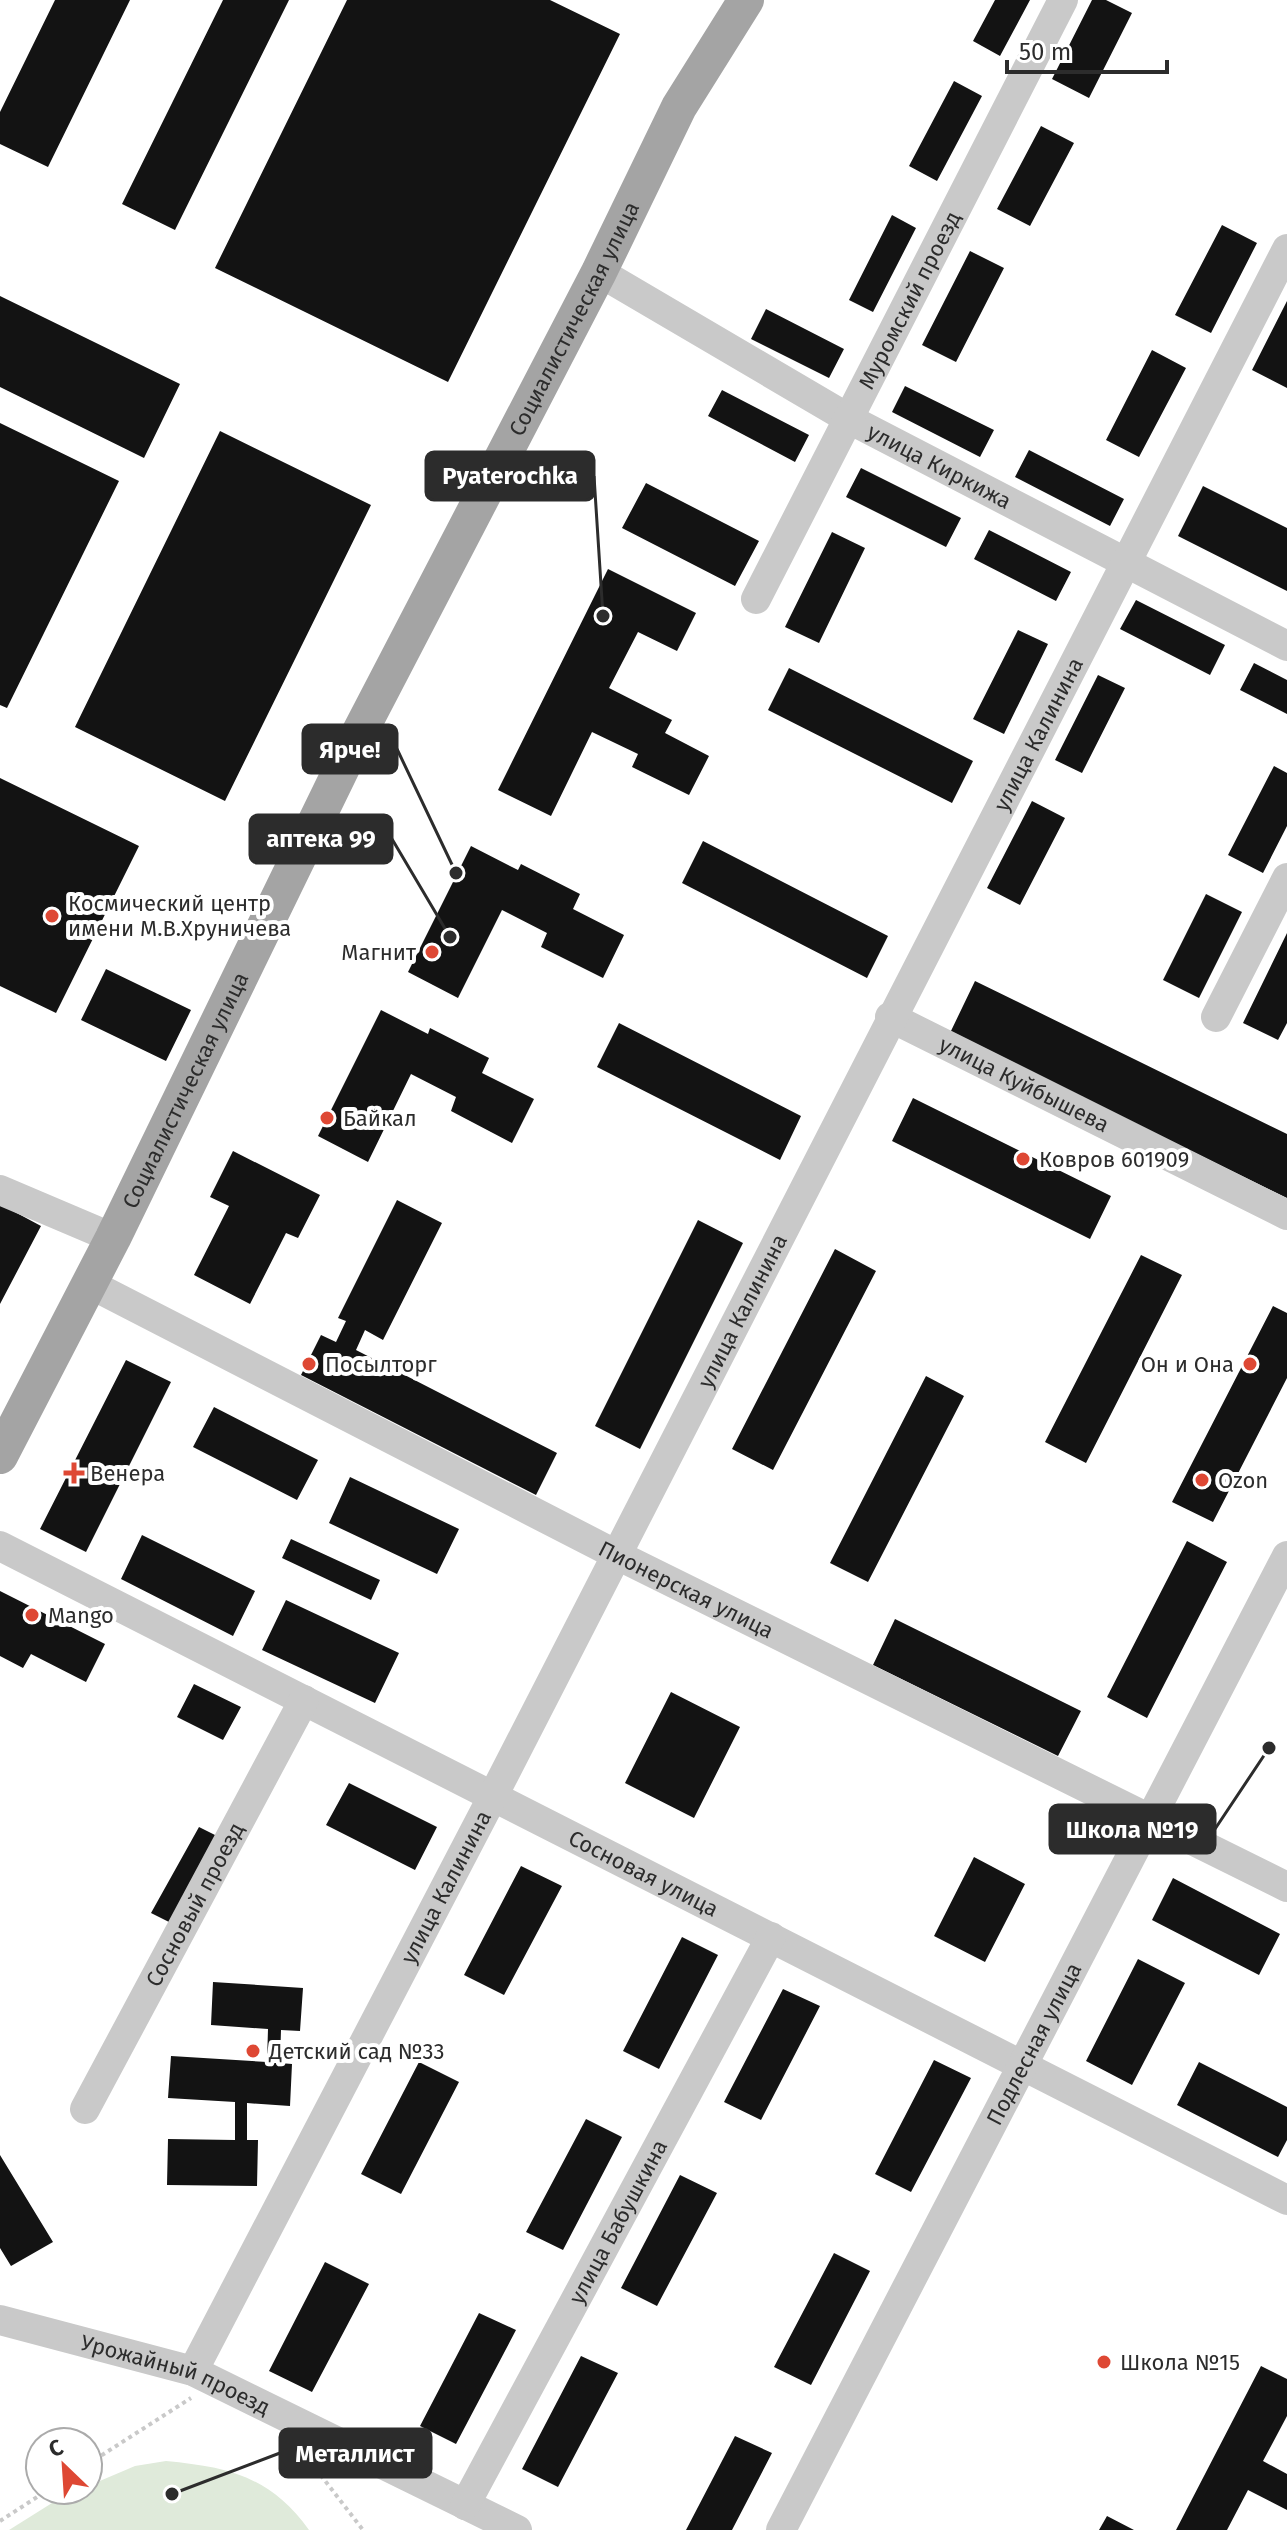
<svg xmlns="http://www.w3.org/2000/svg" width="1287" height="2530" font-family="'Fira Sans',sans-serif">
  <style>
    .green { fill: #dfeada }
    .building { fill: #131313 }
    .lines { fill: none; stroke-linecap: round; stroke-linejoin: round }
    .path { stroke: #c9c9c9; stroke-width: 4; stroke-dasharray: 4 4; stroke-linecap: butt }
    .minor { stroke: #c9c9c9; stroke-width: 30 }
    .major { stroke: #a4a4a4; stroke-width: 36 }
    .poi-dot { fill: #de4834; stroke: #fff; stroke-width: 3 }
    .labels { text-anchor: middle; stroke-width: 8; stroke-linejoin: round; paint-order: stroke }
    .street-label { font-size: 22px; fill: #2c2c2c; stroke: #fff }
    .poi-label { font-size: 22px; fill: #2c2c2c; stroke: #fff; text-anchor: start }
    .leader { fill: none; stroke: #2c2c2c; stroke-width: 3 }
    .callout-dot { fill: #2c2c2c; stroke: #fff; stroke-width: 3 }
    .callout { fill: #2c2c2c; stroke: #2c2c2c; stroke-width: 3 }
    .callout-label { font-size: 24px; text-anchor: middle; font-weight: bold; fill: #fff }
  </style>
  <rect width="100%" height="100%" fill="#fff"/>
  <path class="green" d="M166 2461C228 2467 270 2476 309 2530H9L60 2498 88 2490V2486L135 2466Z"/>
  <path class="building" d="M55 0H130L48 167 0 144V112Z
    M223 0H289L175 230 122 204Z
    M347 0H550L620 34 448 382 215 268Z
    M995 0H1030L1000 56 973 41Z
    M1092 0H1106L1132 13 1089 98 1052 79Z
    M954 81 982 96 937 181 909 166Z
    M1041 126 1074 143 1030 226 997 209Z
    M892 215 916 228 873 312 849 300Z
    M1222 225 1257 243 1211 333 1175 315Z
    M970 251 1004 268 956 362 922 345Z
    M0 296 180 384 144 458 0 387Z
    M1287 301V388L1252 370Z
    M766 309 844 349 829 378 751 339Z
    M1152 350 1186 368 1139 457 1106 440Z
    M905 386 994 430 980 457 892 412Z
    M722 390 809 435 795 462 708 416Z
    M0 423 119 481 7 708 0 705Z
    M220 431 371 505 225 801 75 727Z
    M1029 450 1124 499 1110 526 1015 477Z
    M861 468 961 518 946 547 846 497Z
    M646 483 759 541 735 586 622 528Z
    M1203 486 1287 528V591L1178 536Z
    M989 530 1071 572 1056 601 974 559Z
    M832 532 865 548 819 643 785 627Z
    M608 569 696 613 677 651 638 632 609 688 672 720 665 733 709 756 689 795 632 767 638 754 592 732 551 816 498 790Z
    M1136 600 1225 645 1210 675 1120 629Z
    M1018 630 1048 644 1004 734 973 719Z
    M1254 663 1287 680V714L1240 690Z
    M789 668 973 761 952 803 768 710Z
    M1098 675 1125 688 1082 773 1055 760Z
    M1274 766 1287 773V826L1263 873 1228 855Z
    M0 778 139 846 56 1013 0 986Z
    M1032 801 1065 818 1020 905 987 888Z
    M703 841 888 936 867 978 682 883Z
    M471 846 518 870 521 864 580 894 573 909 624 935 603 978 541 947 547 933 502 910 458 998 408 972Z
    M1206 894 1242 912 1199 998 1163 980Z
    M1287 933V1023L1278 1040 1243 1023Z
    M106 969 191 1010 166 1061 81 1020Z
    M975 981 1287 1134V1198L950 1033Z
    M381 1010 428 1034 430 1028 489 1058 482 1073 534 1099 512 1143 451 1111 456 1097 411 1074 368 1162 318 1136Z
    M619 1023 801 1116 780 1160 597 1067Z
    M913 1098 1111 1196 1090 1239 892 1141Z
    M233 1151 320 1195 298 1238 286 1233 250 1304 194 1275 229 1206 210 1197Z
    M397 1200 442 1223 383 1340 365 1330 356 1350 557 1453 536 1495 301 1375 321 1335 336 1342 346 1321 338 1318Z
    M0 1204 41 1226 0 1304Z
    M698 1220 743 1243 640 1449 595 1426Z
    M835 1249 876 1271 773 1470 732 1449Z
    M1141 1255 1182 1275 1086 1463 1045 1442Z
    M1273 1306 1287 1313V1378L1213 1522 1172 1502Z
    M126 1360 171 1382 86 1552 40 1529Z
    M926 1376 964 1396 868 1582 830 1563Z
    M214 1407 318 1460 297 1500 193 1447Z
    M350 1477 459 1529 437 1574 329 1523Z
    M142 1535 255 1591 233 1636 121 1579Z
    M291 1539 380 1580 371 1600 282 1558Z
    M1187 1541 1227 1562 1147 1718 1107 1697Z
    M0 1591 105 1644 86 1682 31 1654 23 1668 0 1656Z
    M286 1600 399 1653 375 1703 262 1650Z
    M895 1619 1081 1711 1058 1756 873 1665Z
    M194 1684 241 1707 223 1740 177 1717Z
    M671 1692 740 1727 694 1818 625 1783Z
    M349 1783 437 1827 415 1870 326 1825Z
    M199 1827 217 1836 171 1923 151 1913Z
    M974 1857 1025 1884 985 1962 934 1936Z
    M521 1866 562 1886 504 1995 464 1975Z
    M1173 1878 1280 1934 1259 1975 1152 1920Z
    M682 1937 718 1955 659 2069 623 2051Z
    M1138 1959 1185 1983 1132 2085 1086 2061Z
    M213 1982 303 1988 300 2031 281 2030 280 2063 292 2064 290 2106 247 2103V2140H258L257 2186 167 2185 168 2139 235 2140V2102L168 2098 171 2056 267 2062 268 2029 211 2025Z
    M783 1989 820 2006 761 2120 724 2102Z
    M934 2060 971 2078 911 2192 875 2174Z
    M419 2062 459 2082 401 2194 361 2174Z
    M1199 2062 1287 2107V2140L1278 2157 1177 2105Z
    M586 2119 622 2137 563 2250 526 2232Z
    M0 2155 53 2242 11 2266 0 2248Z
    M680 2175 717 2193 657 2306 621 2288Z
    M834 2253 870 2271 811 2385 774 2367Z
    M325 2262 369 2284 312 2392 269 2371Z
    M479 2313 516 2330 456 2444 420 2426Z
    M581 2356 618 2373 558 2487 522 2469Z
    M1261 2366 1287 2379V2416L1263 2461 1287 2474V2510L1248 2490 1227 2530H1176Z
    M735 2436 772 2453 732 2530H686Z
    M1107 2516 1134 2530H1099Z"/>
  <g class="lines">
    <path class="path" d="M306 2456 363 2530
      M88 2464 191 2398
      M0 2521 48 2490"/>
    <g class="minor">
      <path id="s1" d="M599 272 851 420 1287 646"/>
      <path id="s2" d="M756 599 1063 0"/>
      <path id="s3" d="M890 1017 1287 1215"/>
      <path d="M1216 1017 1287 878"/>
      <path d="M0 1190 113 1238"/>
      <path id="s4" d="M90 1284 615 1554 1287 1887"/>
      <path id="s5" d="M0 1546 1287 2200"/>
      <path id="s6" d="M85 2109 304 1700"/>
      <path id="s7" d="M0 2320 193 2371 517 2530"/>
      <path id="s8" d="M193 2371 493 1796 1287 249"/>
      <path id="s9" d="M465 2505 771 1937"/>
      <path id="s10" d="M781 2530 1287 1556"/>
    </g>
    <path class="major" id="s11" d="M0 1456 113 1238 353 745 599 272 679 107 746 0"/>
  </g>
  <g class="poi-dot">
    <circle cx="52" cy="916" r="8"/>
    <circle cx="432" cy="952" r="8"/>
    <circle cx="327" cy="1118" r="8"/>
    <circle cx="1023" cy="1159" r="8"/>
    <circle cx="309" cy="1364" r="8"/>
    <circle cx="1250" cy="1364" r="8"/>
    <path d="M70 1461h8v8h8v8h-8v8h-8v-8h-8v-8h8z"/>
    <circle cx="1202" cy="1480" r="8"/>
    <circle cx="32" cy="1615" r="8"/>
    <circle cx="253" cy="2051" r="8"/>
    <circle cx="1104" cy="2362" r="8"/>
  </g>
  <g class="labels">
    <g class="street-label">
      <text dy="8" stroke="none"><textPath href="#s2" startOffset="336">Муромский проезд</textPath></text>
      <text dy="8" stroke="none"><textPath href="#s11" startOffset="1274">Социалистическая улица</textPath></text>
      <text dy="8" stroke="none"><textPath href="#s1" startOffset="392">улица Киркижа</textPath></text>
      <text dy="8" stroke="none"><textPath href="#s8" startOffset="1842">улица Калинина</textPath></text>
      <text dy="8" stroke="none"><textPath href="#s3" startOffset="150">улица Куйбышева</textPath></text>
      <text dy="8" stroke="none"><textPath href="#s11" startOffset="410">Социалистическая улица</textPath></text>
      <text dy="8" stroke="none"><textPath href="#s8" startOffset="1194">улица Калинина</textPath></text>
      <text dy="8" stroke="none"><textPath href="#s4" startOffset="670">Пионерская улица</textPath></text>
      <text dy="8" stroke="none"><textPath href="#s5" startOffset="722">Сосновая улица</textPath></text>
      <text dy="8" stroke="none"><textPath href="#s8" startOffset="546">улица Калинина</textPath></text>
      <text dy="8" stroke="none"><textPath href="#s6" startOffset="232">Сосновый проезд</textPath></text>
      <text dy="8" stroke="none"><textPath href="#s10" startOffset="548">Подлесная улица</textPath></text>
      <text dy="8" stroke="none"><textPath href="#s9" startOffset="322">улица Бабушкина</textPath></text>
      <text dy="8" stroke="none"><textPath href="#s7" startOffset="184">Урожайный проезд</textPath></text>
    </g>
    <g class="poi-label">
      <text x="68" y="911">Космический центр<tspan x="68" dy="25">имени М.В.Хруничева</tspan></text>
      <text x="416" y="960" text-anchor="end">Магнит</text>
      <text x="343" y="1126">Байкал</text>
      <text x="1039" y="1167">Ковров 601909</text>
      <text x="325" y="1372">Посылторг</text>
      <text x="1234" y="1372" text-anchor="end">Он и Она</text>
      <text x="90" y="1481">Венера</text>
      <text x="1218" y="1488">Ozon</text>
      <text x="48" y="1623">Mango</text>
      <text x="269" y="2059">Детский сад №33</text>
      <text x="1120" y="2370">Школа №15</text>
    </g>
  </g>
  <path class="leader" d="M603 616L594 476M456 873L397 749M450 937L392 839M1269 1748L1215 1829M172 2494L280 2453"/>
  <g class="callout-dot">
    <circle cx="603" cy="616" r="8"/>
    <circle cx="456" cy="873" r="8"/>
    <circle cx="450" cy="937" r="8"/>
    <circle cx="1269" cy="1748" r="8"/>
    <circle cx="172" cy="2494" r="8"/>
  </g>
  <g class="callout">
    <rect x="426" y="452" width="168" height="48" rx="8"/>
    <rect x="303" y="725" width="94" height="48" rx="8"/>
    <rect x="250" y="815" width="142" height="48" rx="8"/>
    <rect x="1050" y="1805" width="165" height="48" rx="8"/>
    <rect x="280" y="2429" width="151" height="48" rx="8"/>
  </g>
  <g class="callout-label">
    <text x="510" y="484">Pyaterochka</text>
    <text x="350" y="758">Ярче!</text>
    <text x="321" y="847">аптека 99</text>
    <text x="1132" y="1838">Школа №19</text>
    <text x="355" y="2462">Металлист</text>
  </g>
  <g transform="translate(64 2466) rotate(335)"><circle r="38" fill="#ffffff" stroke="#ababab" stroke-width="2"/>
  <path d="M0-6L14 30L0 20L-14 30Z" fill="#de4834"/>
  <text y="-12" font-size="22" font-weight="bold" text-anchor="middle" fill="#2c2c2c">С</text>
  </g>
  <path d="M1007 60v12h160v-12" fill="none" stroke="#2c2c2c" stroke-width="4"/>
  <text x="1019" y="60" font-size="24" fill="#2c2c2c" stroke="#ffffff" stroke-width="6" paint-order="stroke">50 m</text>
</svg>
